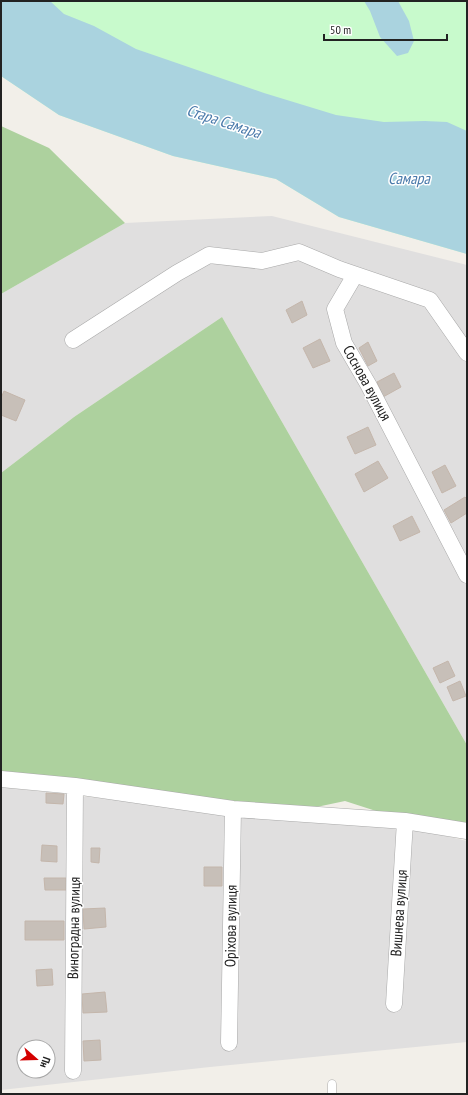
<svg xmlns="http://www.w3.org/2000/svg" width="468" height="1095" font-family="'PT Sans Narrow',sans-serif">
  <style>
    .residential { fill: #e0dfdf; fill-rule: evenodd }
    .forest { fill: #add19e }
    .park { fill: #c8facc }
    .water { fill: #aad3df }
    .building { fill: #c7bfb8; stroke: #c4b6ab }
    .lines { fill: none; stroke-linecap: round; stroke-linejoin: round }
    .lane-casing { stroke: #a9a9a9; stroke-width: 9 }
    .street-casing { stroke: #a9a9a9; stroke-width: 17 }
    .lane { stroke: #fff; stroke-width: 8 }
    .street { stroke: #fff; stroke-width: 16 }
    .labels { text-anchor: middle; stroke-width: 3; stroke-linejoin: round; paint-order: stroke }
    .street-label { font-size: 15px; fill: #222; stroke: #fff }
    .water-label { font-size: 16px; font-style: italic; fill: #4a7aab; stroke: #fff }
  </style>
  <rect width="100%" height="100%" fill="#f2efe9"/>
  <path class="residential" d="M272 216 467 265V745L222 317 74 417 1 473V294L125 223Z
    M1 787 248 815 421 830 467 841V1042L210 1067 1 1090ZM24 1047H48V1071H24Z"/>
  <path class="forest" d="M1 126 49 148 125 223 1 294Z
    M222 317 467 745V827L376 811 345 801 307 809 187 799 1 772V473L74 417Z"/>
  <path class="park" d="M1 1H467V254L339 217 276 179 173 156 59 115 1 76Z"/>
  <path class="water" d="M1 1H50L64 14 94 26 136 49 264 93 336 115 384 122 425 121 447 122 467 131V254L339 217 276 179 173 156 59 115 1 76Z
    M364 1H398L409 21 414 41 408 53 397 56 380 37 370 11Z"/>
  <path class="building" d="M302 301 307 315 292 323 286 310Z
    M320 339 330 361 313 368 303 348Z
    M368 342 377 361 368 366 359 348Z
    M394 373 401 387 383 397 377 382Z
    M4 391 25 400 16 421 1 415V398Z
    M368 427 376 445 355 454 347 437Z
    M378 461 388 478 364 492 355 474Z
    M445 465 456 486 442 493 432 472Z
    M465 497 467 499V513L451 523 444 510Z
    M412 516 420 532 400 541 393 526Z
    M448 661 455 676 440 683 433 668Z
    M460 681 466 696 453 701 447 687Z
    M46 793 64 794 63 804 46 803Z
    M42 845 57 846V862L41 861Z
    M91 848H100L99 863 91 862Z
    M204 867H222V886H204Z
    M44 878H66V890H45Z
    M105 908 106 927 84 929 83 909Z
    M25 921H64V940H25Z
    M52 969 53 985 37 986 36 970Z
    M105 992 107 1012 83 1013 82 994Z
    M100 1040 101 1060 84 1061 83 1041Z"/>
  <g class="lines">
    <defs>
      <path id="lane" d="M332 1084V1094"/>
      <path id="street" d="M355 275 335 309 344 343 368 384 467 575
        M73 340 177 273 209 255 262 261 299 252 339 269 430 300 467 353
        M1 779 75 786 233 809 405 821 467 831
        M394 1004 405 821
        M229 1043 233 809
        M73 1071 75 786"/>
    </defs>
    <use href="#lane" class="lane-casing"/>
    <use href="#street" class="street-casing"/>
    <use href="#lane" class="lane"/>
    <use href="#street" class="street"/>
  </g>
  <g class="labels">
    <g class="street-label">
      <text transform="translate(367 383) rotate(61)" y="5">Соснова вулиця</text>
      <text transform="translate(399 913) rotate(-86)" y="5">Вишнева вулиця</text>
      <text transform="translate(231 926) rotate(-89)" y="5">Оріхова вулиця</text>
      <text transform="translate(74 928) rotate(-89)" y="5">Виноградна вулиця</text>
    </g>
    <g class="water-label">
      <text transform="translate(224 121) rotate(18)" y="6">Стара Самара</text>
      <text x="409" y="184">Самара</text>
    </g>
  </g>
  <rect width="468" height="1095" fill="none" stroke="#222222" stroke-width="4"/>
  <g transform="translate(36 1059) rotate(110)"><circle r="19" fill="#ffffff" stroke="#a7a7a7"/>
  <path d="M0-3L7 15L0 10L-7 15Z" fill="#d40000"/>
  <text y="-6" font-size="11" font-weight="bold" text-anchor="middle" fill="#222222">Пн</text>
  </g>
  <path d="M324 34v6h123v-6" fill="none" stroke="#222222" stroke-width="2"/>
  <text x="330" y="34" font-size="12" fill="#222222" stroke="#ffffff" stroke-width="3" paint-order="stroke">50 m</text>
</svg>
